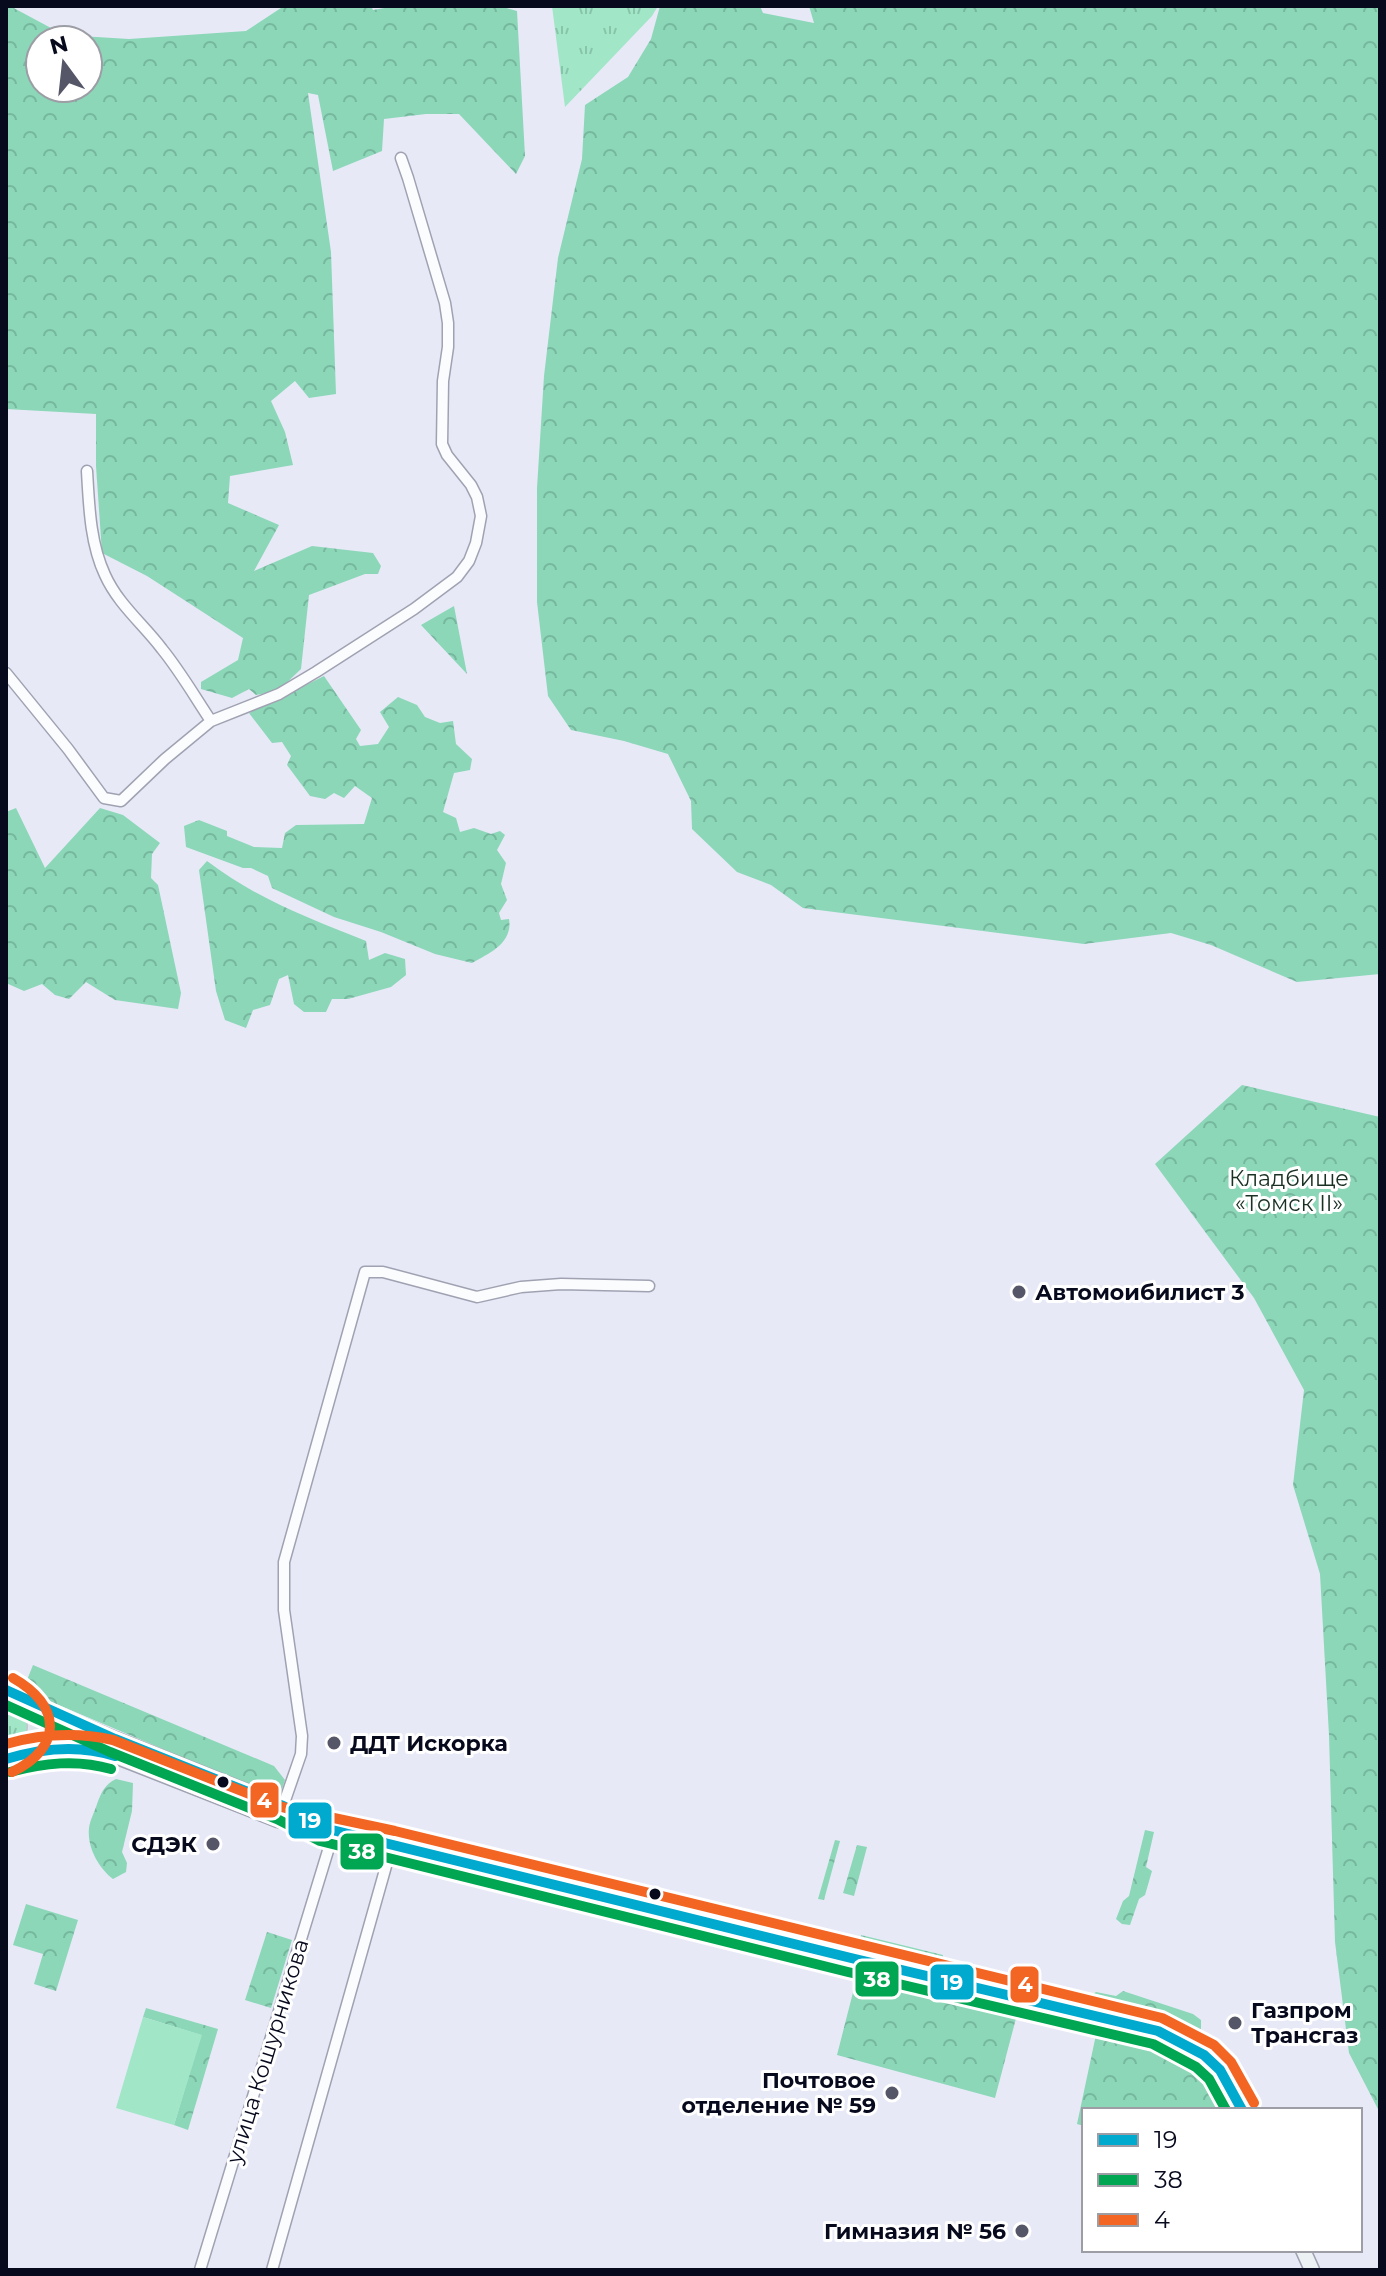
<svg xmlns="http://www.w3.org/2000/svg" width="1386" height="2276" font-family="Montserrat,sans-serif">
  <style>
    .grass { fill: url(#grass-tufts) }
    .forest { fill: url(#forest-crowns); fill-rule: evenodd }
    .pitch { fill: #a0e6c7 }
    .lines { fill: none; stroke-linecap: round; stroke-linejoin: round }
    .street-casing { stroke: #a0a2b2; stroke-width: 13 }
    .secondary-casing { stroke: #a0a2b2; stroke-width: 17 }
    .primary-casing { stroke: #c5c6cf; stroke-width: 19 }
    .street { stroke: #fbfcfe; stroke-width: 10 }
    .secondary { stroke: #ecf2f4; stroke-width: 14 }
    .primary { stroke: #dde7ec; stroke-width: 16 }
    .bus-1-casing { stroke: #fff; stroke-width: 16 }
    .bus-2-casing { stroke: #fff; stroke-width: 16 }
    .bus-3-casing { stroke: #fff; stroke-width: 16 }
    .bus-1 { stroke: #00a9ce; stroke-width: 10 }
    .bus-2 { stroke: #00a651; stroke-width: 10 }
    .bus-3 { stroke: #f26522; stroke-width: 10 }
    .poi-dot { fill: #555769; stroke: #fff; stroke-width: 3 }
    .bus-dot { fill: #07091d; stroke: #fff; stroke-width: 3 }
    .labels { text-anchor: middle; stroke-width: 6; stroke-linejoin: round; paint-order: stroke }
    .park-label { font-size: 22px; fill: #1a3023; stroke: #fff }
    .poi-label { font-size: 22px; font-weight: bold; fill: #07091d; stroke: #fff; text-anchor: start }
    .street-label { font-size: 22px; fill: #07091d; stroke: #fff }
    .line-badge { stroke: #fff; stroke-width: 3 }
    .badge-label { font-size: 22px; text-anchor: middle; font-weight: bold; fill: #fff }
  </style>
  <defs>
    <pattern id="grass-tufts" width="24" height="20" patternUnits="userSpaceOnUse" patternTransform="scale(2)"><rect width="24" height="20" fill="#a0e6c7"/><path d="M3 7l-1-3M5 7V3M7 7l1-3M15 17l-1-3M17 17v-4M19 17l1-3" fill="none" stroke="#88c4aa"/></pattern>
    <pattern id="forest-crowns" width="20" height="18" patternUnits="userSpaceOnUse" patternTransform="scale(2)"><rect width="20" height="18" fill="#8bd7b8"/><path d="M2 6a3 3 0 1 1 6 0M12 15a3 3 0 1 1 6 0" fill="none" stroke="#76b79e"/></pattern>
  </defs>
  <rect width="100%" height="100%" fill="#e7e9f7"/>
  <path class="grass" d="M552 6H658L652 16 565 107Z
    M6 1704C34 1716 35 1740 6 1749Z"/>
  <path class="forest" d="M6 6H10L64 35 129 39 246 31 284 6H371L373 10 396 6H499L517 11 525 156 516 174 459 114H426L384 119 382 151 333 171 318 95 308 93 331 252 336 394 309 398 295 381 271 401 285 432 293 465 230 476 228 503 279 525 254 571 312 546 373 553 381 566 378 574H365L309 595 301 669 278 691 256 695 249 689 232 698 201 689V682L238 660 243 638 147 576 102 553 96 466V414L6 409ZM40 40H88V88H40Z
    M660 6H760L763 13 814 23 809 6H1380V974L1297 982 1211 945 1171 933 1084 944 803 908 771 885 737 872 692 829 691 801 668 754 624 741 571 730 548 696 537 602V488L544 376 558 258 582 159 585 105 628 77 651 39Z
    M454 606 467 674 421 625Z
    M324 676 361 730 356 739 360 746 378 744 389 727 380 712 398 697 417 705 425 717 440 723 453 721 456 744 472 759 470 770 454 773 443 812 456 818 460 832 474 828 491 834 500 831 505 835 497 850 506 863 501 884 507 900 499 913 501 920 509 919C513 943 490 953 472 963L435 954 381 932 334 917 272 888 268 876 251 868H243L186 847 184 826 199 820 227 831V836L254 847 282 848 285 833 296 825 364 824 372 798 355 786 344 798 334 793 325 799 310 796 287 765 291 756 282 742 272 743 249 713Z
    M16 808 45 868 100 808 123 815 160 843 152 854 151 878 158 885 181 993 178 1009 115 1000 86 982 69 999 55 995 42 984 24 991 6 983V812Z
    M207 861C257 899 308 918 366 941L369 960 385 953 405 959 406 975 391 987 348 999H332L326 1012H304L294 1004 288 975 279 979 270 1005 253 1010 246 1028 225 1020 216 991 199 870Z
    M1242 1085 1380 1117V2113L1349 2053 1335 1942 1329 1735 1320 1574 1293 1485 1304 1390 1254 1298 1155 1164Z
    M33 1665 274 1766 285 1780 279 1798 23 1690Z
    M116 1779 133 1783 132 1811 122 1852 127 1863 126 1872 113 1879C99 1868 87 1848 89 1828 90 1820 95 1811 97 1804 101 1793 105 1784 116 1779Z
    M1145 1830 1154 1832 1146 1867 1152 1871 1145 1895 1139 1899 1130 1925 1122 1924 1116 1919 1123 1901 1129 1896Z
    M835 1840 840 1841 824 1900 818 1899Z
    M857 1845 867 1847 854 1896 843 1893Z
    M26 1904 78 1920 56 1991 34 1984 43 1954 13 1945Z
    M267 1932 292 1940 271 2008 245 2000Z
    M861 1935 943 1955 942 1961 860 1941Z
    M859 1969 1019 2007 995 2098 837 2055Z
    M1123 1991 1193 2014 1201 2020V2036L1199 2044 1116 2021 1081 2007 1083 2001 1096 1992 1116 1996Z
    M146 2008 218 2029 188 2130 174 2125 201 2035 143 2017Z
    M1097 2030C1157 2045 1198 2052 1231 2110H1084V2126L1077 2124Z"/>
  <path class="pitch" d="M143 2017 202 2035 174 2125 116 2108Z"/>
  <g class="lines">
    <defs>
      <path id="street" d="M87 471C89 505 90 543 105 575 118 604 143 624 162 649 180 671 195 697 211 721
        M6 673 68 749 104 798 121 801 165 759 211 721 279 694 316 672 414 609 457 577 469 561 476 543 481 516 477 497 471 485 447 455 442 444 443 381 448 347V323L445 303 408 178 401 158
        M282 1809 301 1754 302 1736 284 1610V1562L365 1272H383L477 1297 521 1287 561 1284 649 1286
        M200 2270 334 1831
        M272 2270 392 1845"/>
      <path id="secondary" d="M26 1701 115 1739 283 1806 316 1824
        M17 1755C50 1751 78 1745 110 1754L278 1820 392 1845 851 1958 1158 2031 1204 2055 1220 2070 1242 2110
        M1303 2250 1312 2270"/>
      <path id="primary" d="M6 1690C44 1707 48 1745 6 1759"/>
    </defs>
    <use href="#street" class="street-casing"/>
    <use href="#secondary" class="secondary-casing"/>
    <use href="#primary" class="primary-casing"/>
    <use href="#street" class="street"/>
    <use href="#secondary" class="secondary"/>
    <use href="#primary" class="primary"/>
    <defs>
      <path id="bus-1" d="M6 1690 115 1739 283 1806 324 1828 851 1958 1158 2031 1204 2055 1220 2070 1242 2110
        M6 1759C42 1748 78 1744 115 1756"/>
      <path id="bus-2" d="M6 1705 110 1752 277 1819 320 1841 848 1972 1153 2044 1196 2067 1209 2079 1226 2110
        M10 1772C44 1763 77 1759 111 1769"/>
      <path id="bus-3" d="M6 1744C41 1734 77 1732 113 1740L282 1807 395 1831 1162 2018 1214 2045 1231 2062 1254 2103
        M12 1772C64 1747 61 1705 13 1678"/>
    </defs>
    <use href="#bus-1" class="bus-1-casing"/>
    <use href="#bus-2" class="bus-2-casing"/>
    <use href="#bus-3" class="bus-3-casing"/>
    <use href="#bus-1" class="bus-1"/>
    <use href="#bus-2" class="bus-2"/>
    <use href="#bus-3" class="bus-3"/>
  </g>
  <g class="poi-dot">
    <circle cx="1019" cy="1292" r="8"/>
    <circle cx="334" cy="1743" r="8"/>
    <circle cx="213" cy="1844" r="8"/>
    <circle cx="1235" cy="2023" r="8"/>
    <circle cx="892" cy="2093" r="8"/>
    <circle cx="1022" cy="2231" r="8"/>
  </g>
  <g class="bus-dot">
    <circle cx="223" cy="1782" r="7"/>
    <circle cx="655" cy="1894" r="7"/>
  </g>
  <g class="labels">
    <g class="park-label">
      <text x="1289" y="1186">Кладбище<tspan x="1289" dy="25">«Томск II»</tspan></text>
    </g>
    <g class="poi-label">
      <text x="1035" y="1300">Автомоибилист 3</text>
      <text x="350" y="1751">ДДТ Искорка</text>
      <text x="197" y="1852" text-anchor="end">СДЭК</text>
      <text x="1251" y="2018">Газпром<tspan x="1251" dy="25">Трансгаз</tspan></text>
      <text x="876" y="2088" text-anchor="end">Почтовое<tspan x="876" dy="25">отделение № 59</tspan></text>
      <text x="1006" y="2239" text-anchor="end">Гимназия № 56</text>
    </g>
    <g class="street-label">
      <text transform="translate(267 2051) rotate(-73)" y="8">улица Кошурникова</text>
    </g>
  </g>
  <g class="line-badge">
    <rect x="249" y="1781" width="31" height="38" rx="8" fill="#f26522"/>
    <rect x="287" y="1801" width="46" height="39" rx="8" fill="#00a9ce"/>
    <rect x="339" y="1832" width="46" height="39" rx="8" fill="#00a651"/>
    <rect x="854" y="1960" width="46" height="38" rx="8" fill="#00a651"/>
    <rect x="929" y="1963" width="46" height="38" rx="8" fill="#00a9ce"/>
    <rect x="1009" y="1965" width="31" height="39" rx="8" fill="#f26522"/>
  </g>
  <g class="badge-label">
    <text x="264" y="1808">4</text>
    <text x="310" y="1828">19</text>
    <text x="362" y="1859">38</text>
    <text x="877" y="1987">38</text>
    <text x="952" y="1990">19</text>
    <text x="1025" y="1992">4</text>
  </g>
  <rect width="1386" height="2276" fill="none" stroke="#07091d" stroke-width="16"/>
  <rect x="1082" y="2108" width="280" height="144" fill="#ffffff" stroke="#9c9da5" stroke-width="2"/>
  <rect x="1098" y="2134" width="40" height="12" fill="#00a9ce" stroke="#9c9da5" stroke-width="2"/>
  <text x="1154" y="2148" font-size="24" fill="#07091d">19</text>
  <rect x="1098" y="2174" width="40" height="12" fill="#00a651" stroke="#9c9da5" stroke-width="2"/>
  <text x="1154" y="2188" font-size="24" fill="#07091d">38</text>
  <rect x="1098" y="2214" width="40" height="12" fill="#f26522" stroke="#9c9da5" stroke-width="2"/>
  <text x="1154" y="2228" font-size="24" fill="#07091d">4</text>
  <g transform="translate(64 64) rotate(345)"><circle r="38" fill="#ffffff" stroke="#9c9da5" stroke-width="2"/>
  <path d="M0-6L14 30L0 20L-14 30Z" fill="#555769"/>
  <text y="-12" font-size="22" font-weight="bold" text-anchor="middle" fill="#07091d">N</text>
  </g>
</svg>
